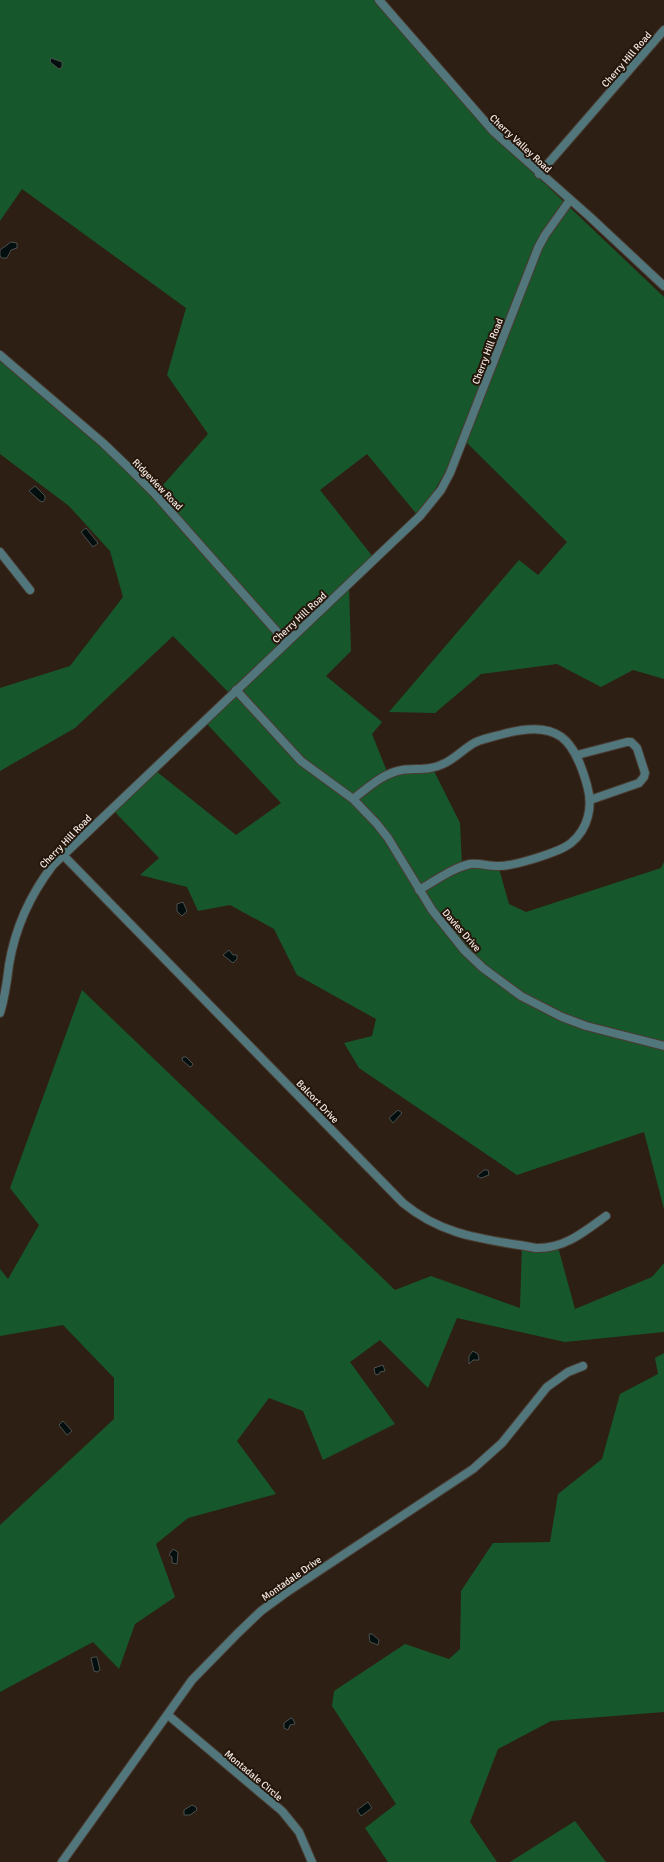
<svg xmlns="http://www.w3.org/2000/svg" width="664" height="1862" font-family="Signika,sans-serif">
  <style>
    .forest { fill: #16582c }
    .water { fill: #030e0e; stroke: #4c504e }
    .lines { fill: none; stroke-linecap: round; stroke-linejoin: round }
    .minor-casing { stroke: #4a3b31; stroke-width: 10 }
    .tertiary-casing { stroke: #4a3b31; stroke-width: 10 }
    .minor { stroke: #51777d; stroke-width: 8 }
    .tertiary { stroke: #51777d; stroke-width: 8 }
    .labels { text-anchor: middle; stroke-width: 4; stroke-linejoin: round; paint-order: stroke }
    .street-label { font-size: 10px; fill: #f5eae3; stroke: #24160b }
  </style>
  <rect width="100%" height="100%" fill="#2e1f14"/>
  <path class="forest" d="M0 0H376L540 179 664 297V679L633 670 601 687 557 664 481 674 435 713 389 712 519 560 538 575 567 542 464 440 419 517 367 454 320 490 377 562 349 587 351 651 326 676 382 722 372 734 388 774 433 769 460 823 462 866 498 865 509 904 526 912 661 868 664 862V1209L644 1132 517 1175 359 1068 344 1043 372 1036 376 1019 297 975 274 929 230 905 198 911 187 887 140 875 159 858 114 811 156 771 236 835 281 803 207 724 234 698 173 636 75 728 0 771V688L70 666 123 597 110 551 69 506 0 454V360L41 387 156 493 208 434 167 375 186 308 22 189 0 221Z
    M82 990 395 1290 431 1276 520 1308 522 1243 558 1247 575 1309 652 1277 664 1263V1332L565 1342 457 1318 428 1388 380 1340 350 1362 395 1424 323 1460 303 1411 269 1398 237 1441 276 1494 188 1518 156 1544 175 1597 135 1624 119 1669 93 1642 0 1692V1525L114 1419V1378L63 1325 0 1336V1269L8 1279 39 1225 10 1188Z
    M664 1353V1712L551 1721 498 1749 470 1822 497 1862H388L365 1828 396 1804 332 1706 334 1691 405 1644 449 1659 460 1649 461 1591 493 1543 550 1542 558 1494 602 1459 620 1394 658 1374 655 1358Z
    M575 1821 606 1862H510Z"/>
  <path class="water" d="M51 58 62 62V67L59 69 50 62Z
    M11 242 17 243V248L11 250 7 258H2L0 256V250Z
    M35 486 45 496V499L43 502 40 501 29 491Z
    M86 528 98 543 93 547 81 532Z
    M183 902 187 911 182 916 177 911V904Z
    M229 950 233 955H237V959L233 963 223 955Z
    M183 1057H186L193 1064 192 1066 190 1067 182 1060Z
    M398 1110 402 1113 393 1123 389 1118Z
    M484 1170H488L489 1175 481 1178 477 1176Z
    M473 1351 478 1354 479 1360H473L469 1364V1356Z
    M383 1365 385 1371 380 1372 378 1375 375 1374 374 1368Z
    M63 1421 72 1431 67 1435 59 1425Z
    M173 1549 178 1552 177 1564 172 1563V1557L169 1555Z
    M369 1634H372L379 1640 378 1645 370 1642Z
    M94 1657H97L100 1670 97 1672 94 1671 91 1658Z
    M291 1718 293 1719 295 1724 290 1725 288 1730 284 1728V1723Z
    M368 1802 372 1808 361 1816 357 1810Z
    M192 1805 196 1807 197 1810 190 1815H184V1810Z"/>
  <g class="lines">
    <defs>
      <path id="minor" d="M0 355 103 443 129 468 155 494 286 642
        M0 552 30 590
        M236 690 301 761 353 799 377 824 388 838 432 910 464 950 483 968 521 996 562 1017 586 1026 664 1046
        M577 755 627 742H631L637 748 645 773 644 777 639 783 590 800
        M353 799C368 788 383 773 402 770 416 768 429 771 443 764 455 759 464 748 476 742 485 738 497 736 507 733 558 720 574 739 587 785 593 806 589 828 571 843 560 852 512 867 497 866 488 866 480 863 470 864 452 868 435 881 419 890
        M63 855 403 1203C444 1237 486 1239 536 1248 564 1249 584 1232 606 1216
        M168 1715 282 1811 299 1832 312 1862
        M62 1862 192 1680 238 1633 261 1611 287 1592 473 1469 502 1443 547 1387 568 1372 583 1366"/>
      <path id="tertiary" d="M379 0 494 132 589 216 664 286
        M539 174 664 30
        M0 1013C5 997 7 982 9 965 15 928 30 895 53 865L420 516 441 490 450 473 538 248 545 235 570 200"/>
    </defs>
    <use href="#minor" class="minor-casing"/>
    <use href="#tertiary" class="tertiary-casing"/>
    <use href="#minor" class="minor"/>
    <use href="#tertiary" class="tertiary"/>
  </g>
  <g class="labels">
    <g class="street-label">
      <text transform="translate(626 59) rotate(-49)" y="4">Cherry Hill Road</text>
      <text transform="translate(521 143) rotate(43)" y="4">Cherry Valley Road</text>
      <text transform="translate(487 351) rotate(-69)" y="4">Cherry Hill Road</text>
      <text transform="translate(158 484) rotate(46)" y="4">Ridgeview Road</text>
      <text transform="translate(299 617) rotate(-43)" y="4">Cherry Hill Road</text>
      <text transform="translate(65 841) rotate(-46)" y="4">Cherry Hill Road</text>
      <text transform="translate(462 930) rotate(49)" y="4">Davies Drive</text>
      <text transform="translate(318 1101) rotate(46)" y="4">Balcort Drive</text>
      <text transform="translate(291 1578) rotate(-35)" y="4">Montadale Drive</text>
      <text transform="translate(254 1775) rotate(40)" y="4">Montadale Circle</text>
    </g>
  </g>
</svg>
